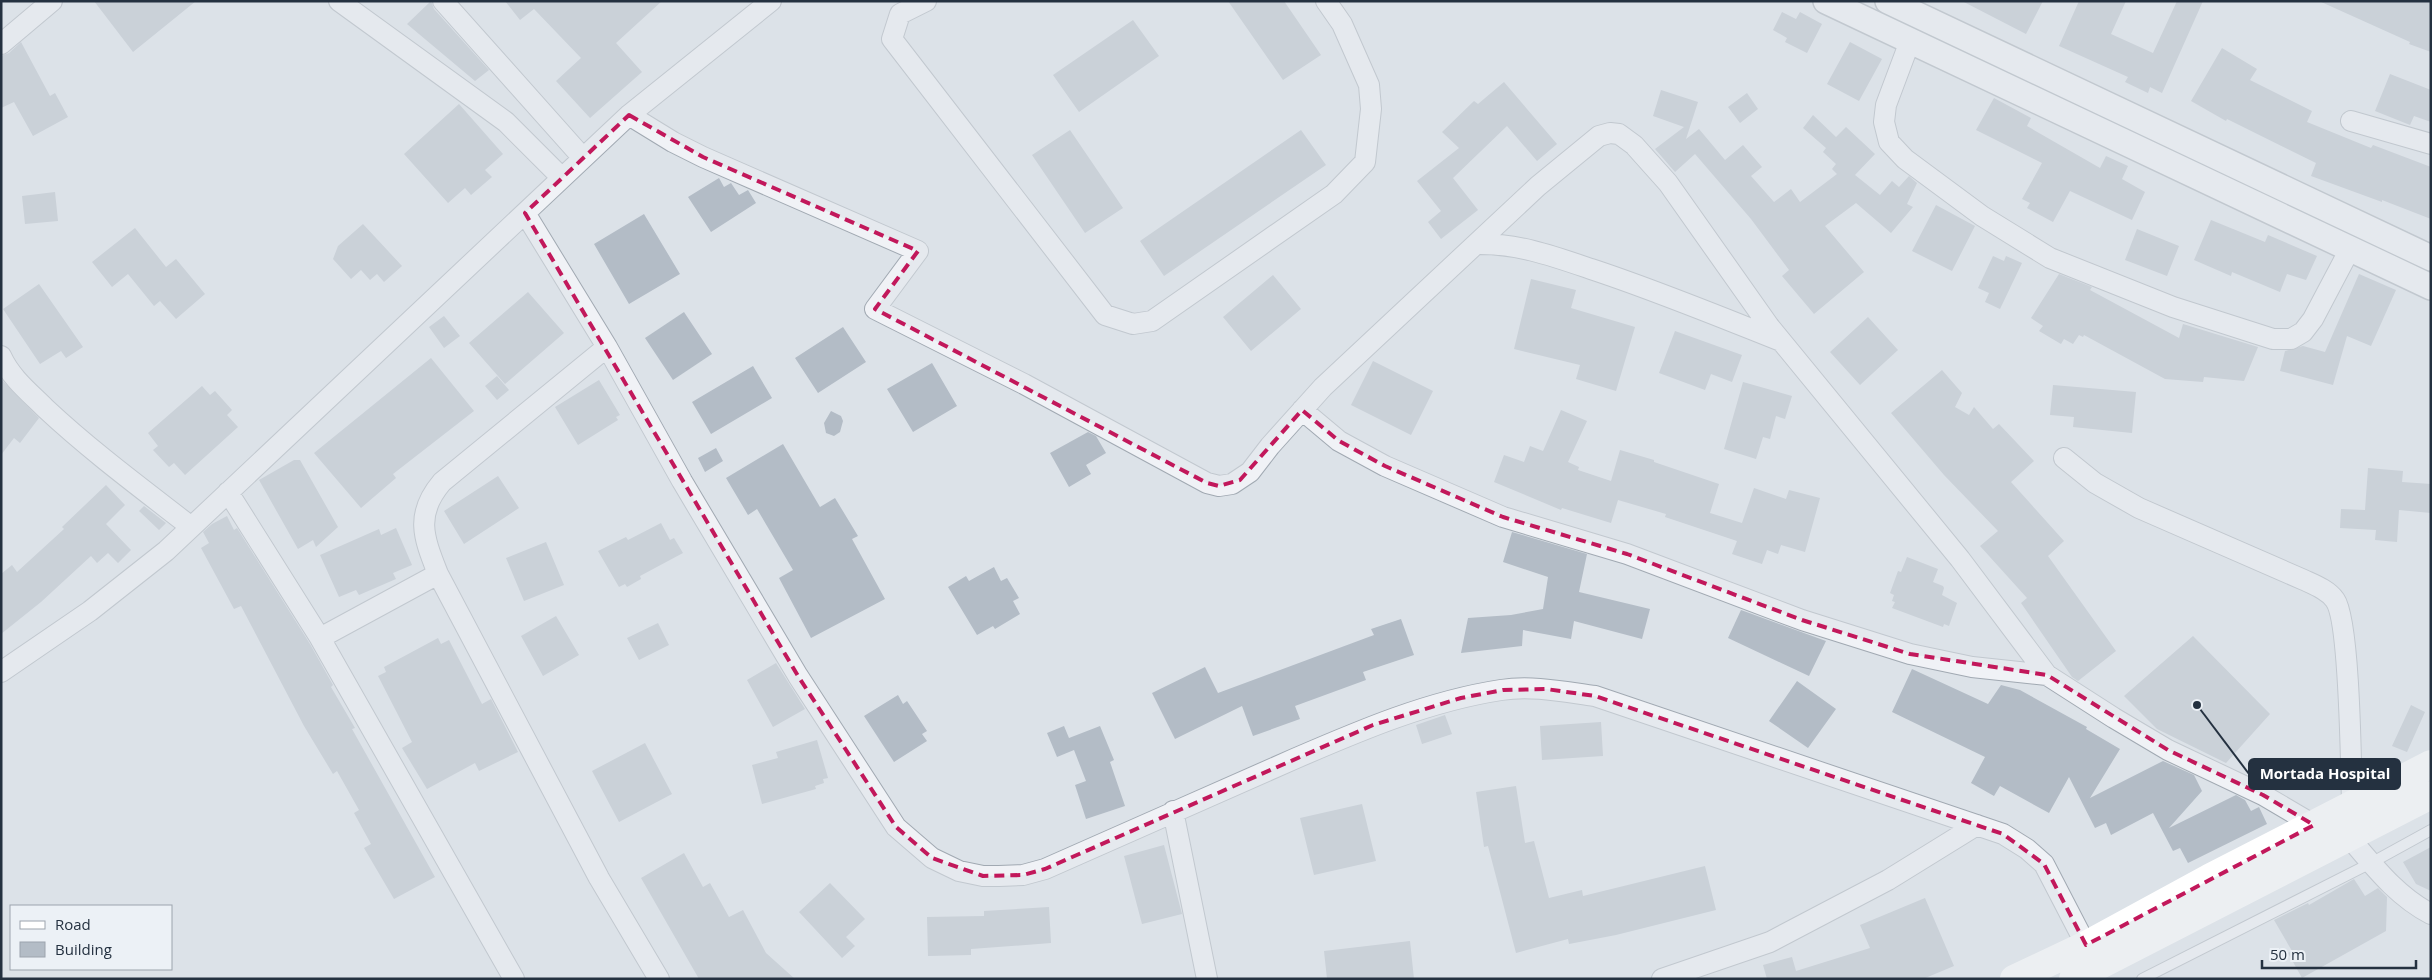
<svg xmlns="http://www.w3.org/2000/svg" width="2432" height="980" font-family="'Open Sans',sans-serif">
  <style>
    .building { fill: #b3bcc6 }
    .lines { fill: none; stroke-linecap: round; stroke-linejoin: round }
    .service-casing { stroke: #a1a9b2; stroke-width: 12 }
    .minor-casing { stroke: #a1a9b2; stroke-width: 22 }
    .tertiary-casing { stroke: #a1a9b2; stroke-width: 28 }
    .service { stroke: #f0f2f6; stroke-width: 10 }
    .minor { stroke: #f0f2f6; stroke-width: 20 }
    .tertiary { stroke: #f0f2f6; stroke-width: 25 }
    .secondary { stroke: #fff; stroke-width: 28 }
    .marked { fill: none; stroke: #c2185b; stroke-width: 4; stroke-dasharray: 10 6; stroke-linejoin: round }
    .leader { fill: none; stroke: #243140; stroke-width: 2 }
    .callout-dot { fill: #243140; stroke: #ecf1f6; stroke-width: 2 }
    .callout { fill: #243140; stroke: #243140; stroke-width: 2 }
    .callout-label { font-size: 15px; text-anchor: middle; font-weight: bold; fill: #fff }
  </style>
  <rect width="100%" height="100%" fill="#dce2e8"/>
  <path class="building" d="M94 1H196L133 52Z
    M431 1 434 9 489 70 475 81 407 24Z
    M505 1H662L616 43 642 72 590 118 556 81 581 58 534 9 520 20Z
    M1228 1H1284L1321 55 1283 80Z
    M1962 1H2043L2026 34Z
    M2079 1H2126L2111 34 2153 53 2177 1H2203L2162 93 2150 87 2148 93 2125 82 2128 77 2059 46Z
    M2319 1H2431V52L2409 44 2410 42Z
    M1782 12 1796 19 1800 12 1822 24 1807 53 1785 42 1787 38 1773 30Z
    M1133 20 1159 56 1079 112 1053 75Z
    M21 42 50 96 55 93 68 117 33 136 14 102 1 108V56L9 53Z
    M1850 42 1882 59 1859 101 1827 84Z
    M2222 48 2257 69 2250 80 2312 111 2307 122 2371 148 2373 145 2431 167V219L2382 200V202L2311 176 2316 163 2227 119 2226 121 2191 101Z
    M2390 74 2431 90V122L2414 116 2410 125 2375 111Z
    M1504 82 1557 144 1537 161 1507 126 1453 178 1478 210 1441 239 1428 222 1441 211 1417 181 1459 148 1442 132 1474 101 1478 104Z
    M1661 90 1698 102 1686 139 1699 129 1725 160 1743 145 1762 167 1751 176 1774 202 1791 189 1800 202 1837 174 1832 169 1836 164 1823 152 1826 148 1803 128 1813 115 1836 137 1846 127 1875 154 1855 175 1880 195 1892 181 1899 187 1909 176 1917 183 1907 204 1913 207 1891 233 1856 203 1825 226 1864 272 1814 314 1782 276 1789 270 1751 219 1695 154 1675 172 1655 149 1684 127 1653 116Z
    M1747 93 1758 109 1740 123 1728 107Z
    M1994 98 2031 118 2027 126 2100 168 2106 156 2128 166 2122 179 2145 192 2132 220 2070 191 2053 222 2027 208 2030 203 2022 199 2042 163 1976 130Z
    M459 104 503 154 485 170 492 177 471 195 465 188 448 203 404 154Z
    M1070 130 1123 208 1085 233 1032 155Z
    M1301 130 1326 165 1164 276 1140 241Z
    M719 178 724 187 731 183 739 195 748 190 756 203 711 232 688 197Z
    M55 192 58 221 25 224 22 196Z
    M1936 205 1975 226 1952 271 1912 251Z
    M644 214 680 274 629 304 594 244Z
    M2211 220 2265 242 2268 235 2317 256 2306 280 2287 274 2280 292 2232 272 2231 276 2194 260Z
    M363 224 402 266 384 282 377 274 370 280 361 270 351 279 333 259 338 246Z
    M135 228 166 267 176 259 205 294 176 319 160 301 154 306 128 274 112 287 92 262Z
    M2137 229 2179 246 2167 276 2125 260Z
    M1993 256 2004 261 2006 256 2022 263 2000 309 1985 302 1989 293 1978 288Z
    M2059 274 2092 287 2090 290 2179 338 2183 324 2258 347 2244 381 2204 377 2203 382 2165 379 2084 335 2083 337 2079 335 2073 344 2064 339 2061 344 2039 331 2043 326 2031 318Z
    M2359 274 2396 290 2371 346 2347 336 2333 385 2280 371 2285 351 2303 346 2325 352Z
    M1273 275 1301 309 1251 351 1223 317Z
    M1531 279 1576 290 1571 308 1635 327 1616 391 1576 379 1580 365 1514 349Z
    M39 284 83 347 66 358 61 351 40 364 3 309Z
    M528 292 564 333 505 384 469 343Z
    M684 312 712 354 673 380 645 338Z
    M444 316 460 336 444 348 429 327Z
    M1868 317 1898 350 1860 385 1830 352Z
    M843 327 866 362 818 393 795 358Z
    M1675 331 1742 355 1732 382 1711 374 1705 390 1659 373Z
    M431 358 474 411 393 474 396 478 361 508 314 453Z
    M1373 361 1433 391 1411 435 1351 405Z
    M932 363 957 406 913 432 887 389Z
    M753 366 772 398 711 434 692 402Z
    M1942 370 1962 393 1955 407 1969 415 1974 407 1993 429 1999 424 2034 461 2011 482 2064 541 2048 556 2116 651 2078 681 2072 677 2021 603 2027 598 1980 546 1998 531 1944 475 1891 413Z
    M497 376 509 390 497 400 485 386Z
    M1 379 39 418 20 443 14 438 1 455Z
    M599 380 620 415 616 417 618 420 578 445 555 407Z
    M1743 382 1792 396 1785 419 1776 416 1770 439 1763 437 1756 459 1724 449Z
    M2053 385 2136 392 2132 433 2073 427 2074 417 2050 415Z
    M202 386 210 395 215 391 232 410 227 415 238 427 185 475 174 463 169 467 153 450 158 446 148 433Z
    M1561 410 1587 421 1568 462 1579 467 1578 470 1611 481 1620 450 1654 460V462L1719 484 1710 513 1742 523 1754 488 1786 499 1789 490 1820 498 1805 552 1781 545 1778 554 1767 550 1762 564 1732 554 1737 541 1665 517 1666 514 1618 500 1611 523 1562 508 1561 510 1494 482 1504 455 1524 462 1530 446 1543 451Z
    M831 411 841 416 843 421 840 432 834 436 826 433 824 423Z
    M1088 432 1096 436 1106 453 1086 465 1091 474 1069 487 1050 453Z
    M783 444 820 507 835 498 858 536 852 539 885 599 811 638 779 578 793 570 757 509 748 515 726 478Z
    M716 448 723 461 705 472 698 458Z
    M294 460H300L338 527 316 547 313 540 298 549 259 480Z
    M2368 468 2403 471 2402 482 2431 484V513L2399 510 2397 542 2375 540 2376 530 2340 528 2341 509 2365 510Z
    M498 476 519 508 464 544 444 511Z
    M106 485 125 505 106 524 131 550 118 563 108 553 97 563 91 556 41 602 1 634V574L12 565 17 572 64 529 62 527Z
    M144 506 166 523 159 530 139 511Z
    M227 516 234 530 237 528 310 644 333 685 331 687 355 728 352 729 435 877 394 899 364 848 371 844 354 813 359 810 337 771 333 774 304 726 241 606 234 609 201 548 209 543 203 532 212 524Z
    M661 523 670 540 674 538 683 553 640 576 641 579 627 587 625 584 619 587 598 551 626 537 628 540Z
    M396 528 412 565 393 573 396 579 359 595 356 590 339 597 320 555 379 529 381 535Z
    M1512 532 1587 554 1579 592 1650 609 1642 639 1574 621 1571 639 1523 630 1522 646 1461 653 1468 618 1511 615 1543 609 1548 577 1503 562Z
    M546 542 564 585 524 601 506 558Z
    M1907 557 1938 569 1933 582 1943 586 1944 588 1942 595 1957 603 1949 626 1944 624 1943 627 1892 608 1895 602 1892 601 1894 595 1890 593 1898 571 1901 572Z
    M994 567 1001 581 1007 578 1019 598 1013 601 1020 614 995 629 993 626 977 635 948 587 966 576 969 581Z
    M1741 610 1826 641 1809 676 1728 638Z
    M556 616 579 655 543 676 521 636Z
    M1401 619 1414 655 1363 672 1366 680 1295 706 1300 719 1253 736 1242 706 1175 739 1152 693 1205 667 1218 693 1374 635 1371 629Z
    M658 623 669 645 639 660 627 638Z
    M2193 636 2270 714 2226 763 2157 729 2124 696Z
    M438 638 441 644 449 640 482 704 491 699 518 752 479 771 475 763 427 789 402 748 412 742 378 676 386 672 384 667Z
    M776 663 805 709 773 727 747 680Z
    M1912 669 1988 704 2001 685 2020 690 2087 727 2086 729 2120 749 2090 798 2163 761 2194 775 2202 791 2169 828 2236 795 2245 800 2251 811 2259 807 2267 824 2188 863 2180 848 2173 851 2153 813 2111 835 2106 823 2095 828 2069 777 2049 813 2000 786 1994 796 1971 783 1985 757 1892 712Z
    M1797 681 1836 709 1808 748 1769 721Z
    M898 695 903 704 907 701 927 731 922 734 927 741 894 762 864 716Z
    M2411 705 2425 712 2407 752 2392 746Z
    M1445 715 1452 734 1422 744 1416 725Z
    M1601 722 1603 756 1542 760 1540 726Z
    M1064 726 1069 738 1100 726 1114 760 1110 762 1125 806 1086 819 1075 785 1086 781 1074 750 1057 757 1047 733Z
    M817 740 828 778 823 779 824 783 815 786 816 789 762 804 752 765 778 758 776 752Z
    M645 743 672 794 619 822 592 771Z
    M1516 786 1525 843 1534 841 1549 898 1582 890 1583 896 1705 866 1716 910 1616 935 1569 944 1568 939 1516 953 1488 846 1484 847 1476 792Z
    M1362 804 1376 861 1314 875 1300 818Z
    M1164 845 1182 914 1142 924 1124 856Z
    M2431 847V891L2416 884 2403 862Z
    M684 853 703 887 710 883 729 917 743 910 766 953 795 979H699L641 878Z
    M2354 879 2365 896 2378 888 2387 897 2386 931 2302 978 2288 953 2292 951 2274 920 2308 903 2309 905Z
    M830 883 865 919 846 937 855 946 842 958 799 912Z
    M1925 898 1954 966 1923 979H1767L1763 965 1792 957 1796 971 1870 948 1860 925Z
    M1049 907 1051 943 971 949V955L928 956 927 917 984 916V911Z
    M1410 941 1414 979H1327L1324 951Z"/>
  <g class="lines">
    <defs>
      <path id="service" d="M2142 979 2371 863 2431 830"/>
      <path id="minor" d="M339 1 506 122 562 178
        M443 1 583 158
        M926 1 900 14 892 39 1105 315 1133 324 1152 321 1334 194 1365 162 1371 109 1369 85 1342 24 1326 1
        M1910 41 1886 105 1884 122 1889 142 1905 159 1982 216 2050 258 2173 307 2273 339H2291L2303 332 2313 319 2351 247
        M1 44 52 1
        M629 115 673 142 703 157 918 251 875 309 1024 384 1207 483 1219 486 1232 484 1250 472 1270 446 1323 387 1538 186 1599 136 1610 133 1619 134 1634 145 1668 183 1769 326 1960 559 2047 675 2114 718 2168 750 2263 795 2314 825
        M2351 121 2431 144
        M525 213 607 347 682 481 798 676 896 827 932 858 959 871 983 876H999L1023 875 1045 869C1128 833 1211 795 1294 759 1361 730 1429 701 1501 690 1532 685 1565 692 1595 696L2003 834 2027 849 2044 864 2086 945
        M1476 244C1517 243 1553 256 1591 269 1655 290 1718 316 1781 341
        M607 347 442 482C414 515 424 538 438 574L599 878 659 979
        M1 356C11 378 29 392 45 408 91 451 141 488 190 526
        M1302 410 1339 441 1385 466 1503 517 1627 554 1802 620 1910 654 1972 667 2047 675
        M2064 458 2095 483 2139 508 2304 580C2315 585 2328 590 2335 600 2350 621 2351 770 2352 805
        M228 492 320 638 514 979
        M320 638 438 574
        M1 672 90 611 166 551 629 115 771 1
        M1173 811 1207 979
        M2348 836C2373 865 2396 896 2431 914
        M1662 979 1770 942 1888 880 1977 825"/>
      <path id="tertiary" d="M1826 1 2431 287
        M1888 1 2431 258"/>
    </defs>
    <use href="#service" class="service-casing"/>
    <use href="#minor" class="minor-casing"/>
    <use href="#tertiary" class="tertiary-casing"/>
    <use href="#service" class="service"/>
    <use href="#minor" class="minor"/>
    <use href="#tertiary" class="tertiary"/>
    <path class="secondary" d="M2014 979 2086 945 2209 878 2431 764
      M2073 979 2431 795"/>
  </g>
  <path d="M0 0H2432V980H0ZM629 115 703 157 918 251 875 309 1207 483 1219 486 1240 480 1302 410 1339 441 1385 466 1503 517 1627 554 1802 620 1910 654 2047 675 2168 750 2263 795 2314 825 2086 945 2044 864 2003 834 1595 696 1546 689 1503 690 1461 698 1373 725 1045 869 1023 875 983 876 932 858 896 827 798 676 525 213Z" fill="#dce2e8" fill-opacity=".55" fill-rule="evenodd"/>
  <path class="marked" d="M629 115 703 157 918 251 875 309 1207 483 1219 486 1240 480 1302 410 1339 441 1385 466 1503 517 1627 554 1802 620 1910 654 2047 675 2168 750 2263 795 2314 825 2086 945 2044 864 2003 834 1595 696 1546 689 1503 690 1461 698 1373 725 1045 869 1023 875 983 876 932 858 896 827 798 676 525 213Z"/>
  <path class="leader" d="M2197 705L2249 774"/>
  <circle class="callout-dot" cx="2197" cy="705" r="5"/>
  <rect class="callout" x="2249" y="759" width="151" height="30" rx="5"/>
  <g class="callout-label">
    <text x="2325" y="779">Mortada Hospital</text>
  </g>
  <rect width="2432" height="980" fill="none" stroke="#243140" stroke-width="5"/>
  <rect x="10" y="905" width="162" height="65" fill="#ecf1f6" stroke="#9ca4ad"/>
  <rect x="20" y="921" width="25" height="8" fill="#ffffff" stroke="#9ca4ad"/>
  <text x="55" y="930" font-size="15" fill="#243140">Road</text>
  <rect x="20" y="942" width="25" height="15" fill="#b3bcc6" stroke="#9ca4ad"/>
  <text x="55" y="955" font-size="15" fill="#243140">Building</text>
  <path d="M2262 960v8h154v-8" fill="none" stroke="#243140" stroke-width="2.5"/>
  <text x="2270" y="960" font-size="15" fill="#243140" stroke="#ecf1f6" stroke-width="4" paint-order="stroke">50 m</text>
</svg>
